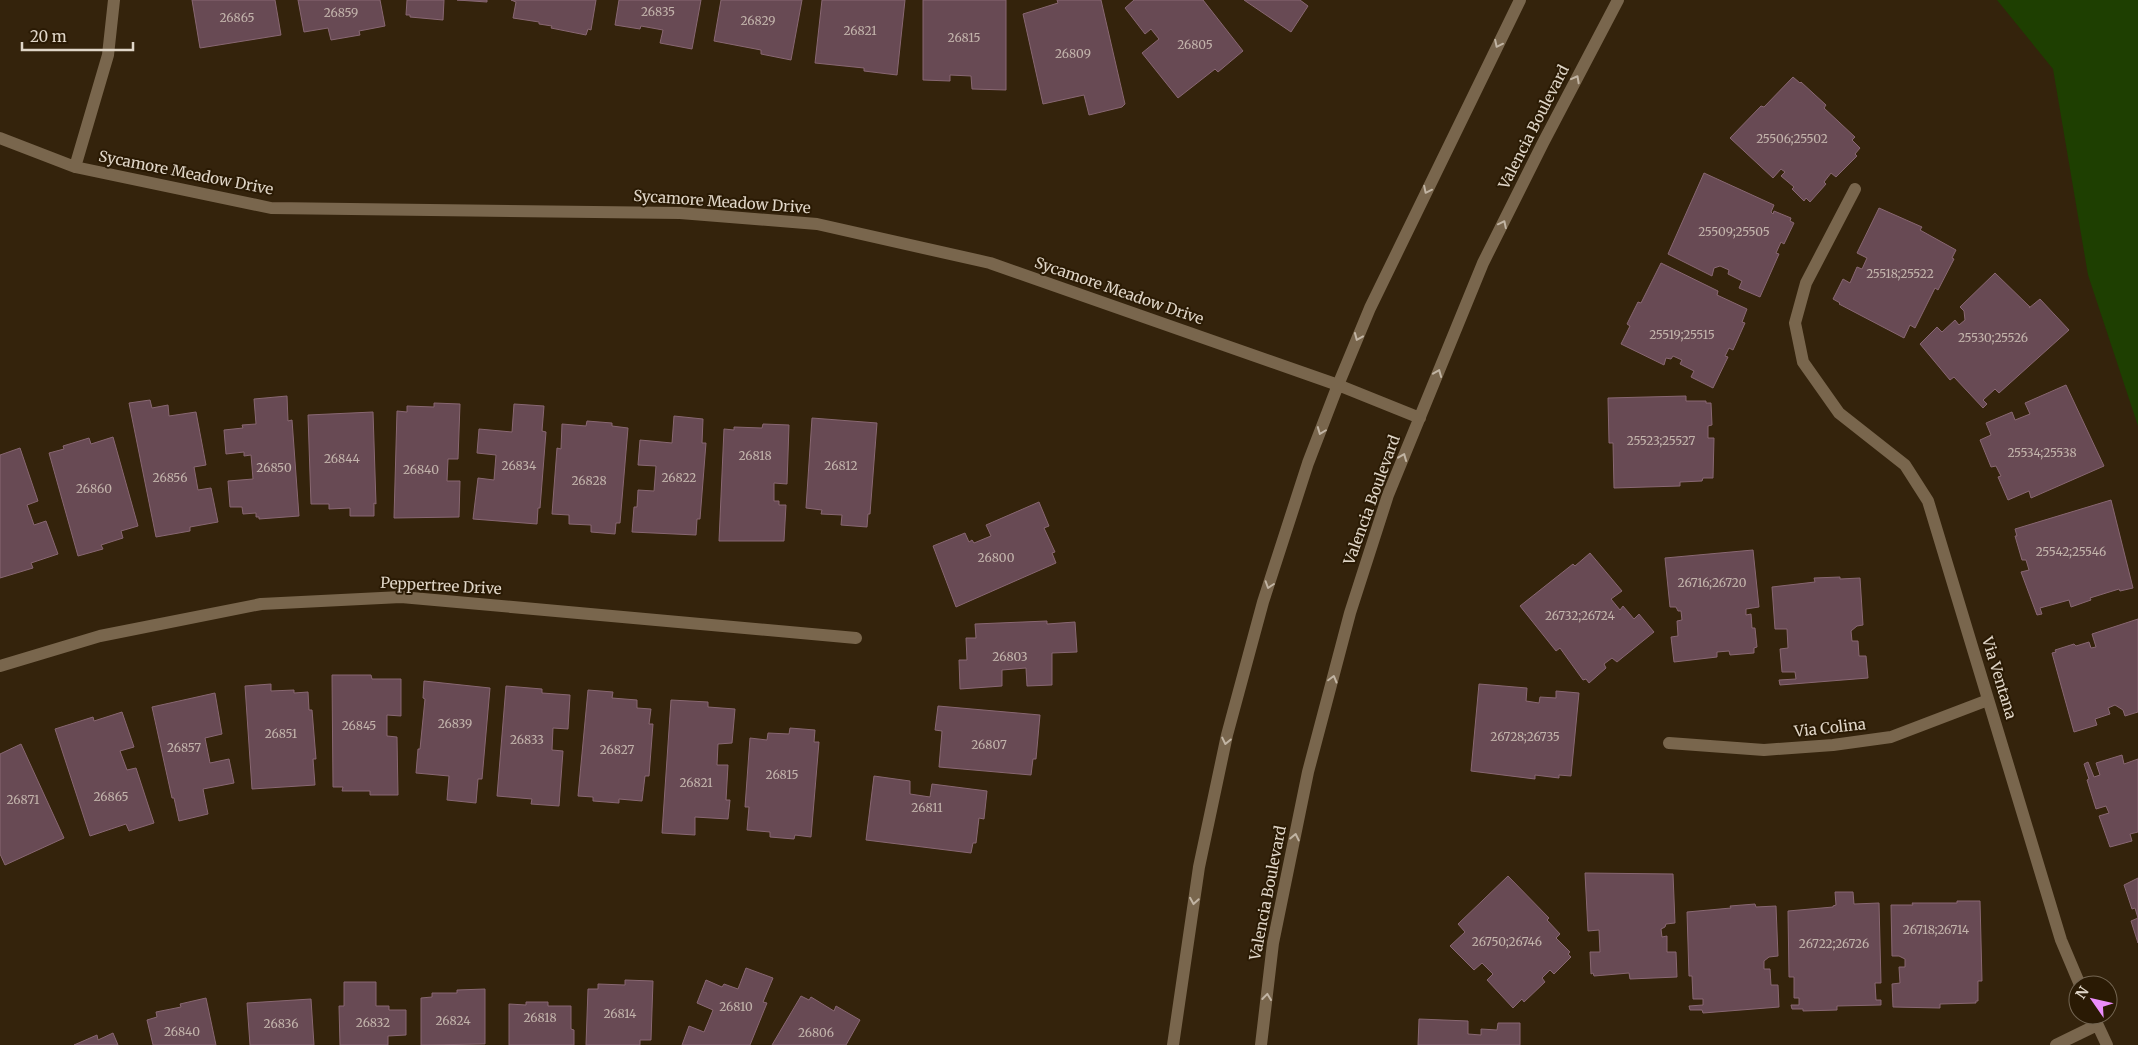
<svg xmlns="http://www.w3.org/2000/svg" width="2138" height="1045" font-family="Merriweather,serif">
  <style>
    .green { fill: #1e3f01 }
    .building { fill: #684a54; stroke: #886772 }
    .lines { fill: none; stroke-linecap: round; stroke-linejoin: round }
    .minor { stroke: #79664d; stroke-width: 12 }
    .oneway { stroke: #c1b4a3 }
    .labels { text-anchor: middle; stroke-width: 4; stroke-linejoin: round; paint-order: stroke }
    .number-label { font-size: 12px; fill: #c2b3ab }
    .street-label { font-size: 15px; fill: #e0d6c8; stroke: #2a1a04 }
  </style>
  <rect width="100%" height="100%" fill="#34230c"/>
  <path class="green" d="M1997 0H2138V426L2088 275 2053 69Z"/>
  <path class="building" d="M192 0H275L281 35 200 48Z
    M298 0H380L385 26 359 31 360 35 331 40 328 28 304 32Z
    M407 0H444L443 20 410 17V15H406Z
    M457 0H487V2Z
    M511 0H596L591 30 588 29 586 35 551 28 552 26 539 24V22L513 18 516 2Z
    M619 0H701L692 49 660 43 663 30 641 26 640 29 615 25Z
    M721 0H802L791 60 761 54V50L714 41Z
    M822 0H905L897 75 864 71V68L815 63Z
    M923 0H1006V90L972 89 971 76 950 75V81L923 80Z
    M1057 0H1101L1125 104 1122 107 1089 115 1084 95 1043 104 1023 14 1058 3Z
    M1134 0H1203L1243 51 1218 72 1215 69 1178 98 1142 53 1159 39 1151 29 1145 34 1125 8Z
    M1244 0H1300L1308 6 1291 32Z
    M1793 77 1800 83 1801 82 1826 105 1824 108 1855 137 1852 140 1860 148 1855 154 1857 156 1836 177 1831 173 1824 182 1826 184 1810 202 1806 198 1804 201 1792 189 1794 187 1781 176 1785 172 1781 169 1773 178 1730 138 1761 106 1764 107Z
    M1704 173 1774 205 1771 212 1773 214 1774 211 1791 218 1790 221 1794 223 1784 244 1781 242 1776 253 1779 254 1760 297 1739 288 1742 281 1728 274 1729 270 1720 266 1714 268 1712 276 1668 254Z
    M1879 208 1922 227 1920 230 1956 250 1952 258 1954 259 1938 290 1935 288 1915 328 1910 325 1904 338 1839 304 1840 303 1833 299 1843 279 1850 283 1857 267 1862 269 1867 258 1857 253Z
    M1661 263 1718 291 1717 295 1747 309 1742 322 1745 323 1733 350 1729 348 1725 356 1728 357 1713 388 1691 377 1694 371 1680 364 1682 360 1673 356 1671 359 1666 358 1664 365 1621 344 1630 326 1627 324 1638 302 1641 303Z
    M1995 273 2030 307 2029 308 2040 299 2069 330 1999 393 1995 389 1983 400 1987 404 1983 408 1954 377 1950 380 1920 344 1937 327 1942 332 1955 320 1959 325 1965 320 1964 311 1960 307Z
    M2066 385 2104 466 2031 498 2029 491 2008 500 1998 477 2001 476 1996 466 1991 467 1980 440 1991 435 1986 423 2012 412 2015 420 2030 414 2025 403Z
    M287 396 288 421 292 420 299 516 259 519V517H256V513L243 514 242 507H230L228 481 253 479 251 455 244 456V452L226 454 224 430 243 428 242 425 256 424 254 399Z
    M1686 396V401H1706V403H1711L1712 425 1708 426V438H1714L1713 478H1703L1702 481 1680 482V486L1614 488 1613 443H1609L1608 398Z
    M150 400 152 408 168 405 169 416 196 412 206 465 194 467 198 490 211 488 218 522 190 527V531L156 537 129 403Z
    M434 403 460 404 458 459H448L447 481H460L459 517 394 518 397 411 407 412V406L434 407Z
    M514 404 544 406 542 431 546 432 540 508H538L537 524 473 519 478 478 494 480 496 455 477 453 479 429 512 432Z
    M373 412 376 504 374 503V516H350V508L329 509V504H311L308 415Z
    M674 416 703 419 702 443H706L700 519H697L696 535 632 532 634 507H637L638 490 654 491 656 466 638 465 640 440 672 443Z
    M812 418 877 423 870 514H868L867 527 841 525 842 515 821 514 822 510 806 508Z
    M587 421 612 423V426L628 428 620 523H616L615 534 591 532V525L569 524V515L552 514 557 448 561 449 562 424 586 426Z
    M763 424 789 425 787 484 774 483V501H779V505H786L784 541H719L724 429 734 430V427L762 428Z
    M113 437 138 526 121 531 123 538 101 545 103 549 78 556 49 453 64 449 63 446 89 438 91 444Z
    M20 448 38 501 27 505 34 525 46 521 58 554 31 563 33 568 0 578V455Z
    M2111 500 2133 588 2120 591 2119 589 2090 598 2091 600 2071 607 2069 600 2040 608 2042 614 2037 615 2021 572 2029 570 2026 560H2022L2015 536H2017L2015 529Z
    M1039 502 1049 526 1044 528 1055 552 1052 553 1056 563 956 607 933 546 965 533 969 542 972 540 974 543 991 536 986 525Z
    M1753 550 1759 607 1746 609V615L1751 614 1752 628H1755L1757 647 1754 648V653L1730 655 1729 651 1717 652V657L1674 662 1671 637 1678 636 1677 621 1682 620 1681 611H1678L1676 607H1670L1665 558Z
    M1590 553 1622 591 1611 599 1620 610 1623 606 1634 619 1639 614 1654 632 1617 662 1612 658 1604 664 1606 668 1589 683 1586 679 1583 680 1560 648 1556 651 1520 606 1573 564 1575 566Z
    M1840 577V579L1860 578 1863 625 1857 626 1851 631 1852 641H1858L1859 656H1866L1868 678 1780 685 1779 680 1796 679 1795 672H1782L1780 649 1788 648 1787 629H1775L1772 587 1815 582 1814 578Z
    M2138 619V712L2125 716 2123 710 2115 705 2108 708 2110 714 2095 719 2097 725 2074 732 2052 653 2056 652 2055 650 2074 644 2076 646 2089 642 2091 648 2096 647 2092 634Z
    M1047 621V624L1075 622 1077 652 1052 653V685L1027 686 1026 668 1002 670V686L960 689 959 660H967L966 638H976L975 624Z
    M332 675H371L372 679H401V716L387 715V736L397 737 398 795H370V791H342L343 787H333Z
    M424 681 490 688 482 779H478L476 803 447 800 449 776 416 773 418 749H420L425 699 423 698Z
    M271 684V691L294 690V693L308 692 309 710H312L316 759H313L315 785 252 789 245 686Z
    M1479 684 1527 688 1526 701 1539 703 1540 697 1556 698V691L1579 693 1571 776 1559 775V778L1535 775V779L1471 771Z
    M506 686 542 689V693L570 695 568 729 553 728 552 750 563 751 559 806 531 804 532 799 497 796Z
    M588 690 613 692 612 698 637 700V708L651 709 649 724H653L649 776H645L642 801 619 799V803L593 801V797L578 796Z
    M215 693 222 734 205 738 210 763 229 759 234 783 203 789 208 814 179 821 174 798H172L152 707Z
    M671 700 708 702V707L735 709 732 743 718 744 717 765H728L726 800H730L728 819 695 817V835L662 833Z
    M938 706 1040 715 1036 759H1033L1031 775 939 767 942 731 935 730Z
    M122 712 134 747 120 751 127 770 136 768 154 823 129 831 126 824 90 836 55 729 93 717 94 721Z
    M790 728 815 730 814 742H819L811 837 795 835 794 839 770 837V832L747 830 749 807H745L750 738 767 740 768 733 789 734Z
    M21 744 64 838 5 865 0 854V754Z
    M2122 755 2124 764 2138 759V832L2130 834 2132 841 2110 847 2099 816 2109 813 2106 806 2096 809 2087 780 2089 779 2084 764 2088 762 2094 777 2100 775 2096 763Z
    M874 776 910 781V794L930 797 932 784 987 791 984 819 979 818 976 843H973L971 853 866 840Z
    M1585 873 1673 874 1675 923 1666 924 1665 927 1661 929 1662 937 1667 936V952H1676L1677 977 1630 979 1629 973 1594 976 1593 973 1591 974 1590 952H1600L1599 930 1588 931Z
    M1508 876 1549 918 1547 920 1560 934 1556 938 1570 952 1568 954 1571 957 1554 974 1550 970 1542 978 1545 982 1524 1002 1522 999 1513 1008 1487 980 1493 974 1482 963 1474 970 1450 946 1465 932 1458 924Z
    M2138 878V918L2135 908 2132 909 2124 885Z
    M1835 892H1853L1854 904 1879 903 1881 983H1875L1876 1000H1881V1005L1837 1006V1010L1803 1011V1009H1792L1791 1005H1799V998H1794V977H1789L1788 911 1833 907V906L1836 905Z
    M1957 901H1980L1982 981H1978V1001H1976V1003L1940 1004V1008L1893 1007 1892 984 1900 983 1899 967H1905V959L1899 956H1892L1891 905H1913L1912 903H1957Z
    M1755 904 1756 907 1776 906 1778 956 1769 957 1764 961V969H1770L1771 985H1778L1779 1007 1703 1013 1702 1010H1690L1689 1006 1703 1005V999H1693L1692 976H1689L1687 912 1731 908 1730 906Z
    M2138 918V943L2131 921Z
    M746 968 773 978 763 1002 767 1003 750 1045H682L689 1026 704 1032 713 1010 697 1003 706 980 722 987 724 984 738 989Z
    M625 980 653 981 651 1040H640V1045H586L588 989H598V984L625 985Z
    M344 982H376V1006H389V1010H406V1035L388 1036V1045H340L339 1006H344Z
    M485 989V1044L421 1045V998L432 997V993H457V990Z
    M801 996 809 1000 811 997 834 1011 836 1006 860 1020 846 1045H772Z
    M206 998 216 1045H153L147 1020 157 1017 156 1012 181 1007 180 1004Z
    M311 999 314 1045H250L247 1003Z
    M526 1002H548V1006H571V1029L574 1030V1045H509V1004L526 1005Z
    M1419 1019 1468 1021V1034L1481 1035V1029L1497 1030 1498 1023H1520V1045H1418Z
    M113 1033 118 1045H74L97 1035 98 1040Z"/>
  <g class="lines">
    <path class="minor" d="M0 138 75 167 271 208 680 213 817 224 990 263 1338 385 1420 418
      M75 167 108 55 114 0
      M1855 189 1806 283 1795 323 1803 362 1839 413 1905 465 1928 501 2061 940 2080 985
      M0 666 100 636 261 604 401 597 856 638
      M1669 743 1764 750 1833 745 1891 737 1988 700
      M2093 1015 2107 1045
      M1173 1045 1199 867 1227 735 1263 602 1308 463 1338 385 1370 308 1520 0
      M1261 1045 1273 943 1308 772 1350 613 1388 495 1483 263 1543 143 1618 0
      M2056 1045 2097 1025"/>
  </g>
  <defs><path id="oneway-chevron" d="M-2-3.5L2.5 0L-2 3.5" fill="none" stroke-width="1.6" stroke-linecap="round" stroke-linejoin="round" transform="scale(1.25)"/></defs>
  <g class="oneway">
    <use href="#oneway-chevron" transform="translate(1498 44) rotate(116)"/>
    <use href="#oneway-chevron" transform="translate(1576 79) rotate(-62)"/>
    <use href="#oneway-chevron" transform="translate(1427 190) rotate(116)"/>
    <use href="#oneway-chevron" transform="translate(1503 224) rotate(-64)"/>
    <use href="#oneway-chevron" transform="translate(1358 337) rotate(113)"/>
    <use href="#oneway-chevron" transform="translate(1438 373) rotate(-68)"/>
    <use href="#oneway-chevron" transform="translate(1321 431) rotate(111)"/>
    <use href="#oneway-chevron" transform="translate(1403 457) rotate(-68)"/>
    <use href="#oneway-chevron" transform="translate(1269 585) rotate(108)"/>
    <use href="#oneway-chevron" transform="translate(1333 679) rotate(-75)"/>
    <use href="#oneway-chevron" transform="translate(1226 741) rotate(102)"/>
    <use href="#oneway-chevron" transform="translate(1295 837) rotate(-78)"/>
    <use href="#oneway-chevron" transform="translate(1194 901) rotate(99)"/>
    <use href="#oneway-chevron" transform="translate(1267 997) rotate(-83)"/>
  </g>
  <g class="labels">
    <g class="number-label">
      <text x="658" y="16">26835</text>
      <text x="341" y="17">26859</text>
      <text x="237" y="22">26865</text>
      <text x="758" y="25">26829</text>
      <text x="860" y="35">26821</text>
      <text x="964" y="42">26815</text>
      <text x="1195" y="49">26805</text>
      <text x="1073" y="58">26809</text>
      <text x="1792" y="143">25506;25502</text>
      <text x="1734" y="236">25509;25505</text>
      <text x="1900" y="278">25518;25522</text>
      <text x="1682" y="339">25519;25515</text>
      <text x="1993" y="342">25530;25526</text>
      <text x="1661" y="445">25523;25527</text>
      <text x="2042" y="457">25534;25538</text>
      <text x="755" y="460">26818</text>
      <text x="342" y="463">26844</text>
      <text x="519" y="470">26834</text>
      <text x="841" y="470">26812</text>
      <text x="274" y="472">26850</text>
      <text x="421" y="474">26840</text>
      <text x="170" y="482">26856</text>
      <text x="679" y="482">26822</text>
      <text x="589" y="485">26828</text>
      <text x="94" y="493">26860</text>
      <text x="2071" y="556">25542;25546</text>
      <text x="996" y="562">26800</text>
      <text x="1712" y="587">26716;26720</text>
      <text x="1580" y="620">26732;26724</text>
      <text x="1010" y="661">26803</text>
      <text x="455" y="728">26839</text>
      <text x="359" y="730">26845</text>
      <text x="281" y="738">26851</text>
      <text x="1525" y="741">26728;26735</text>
      <text x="527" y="744">26833</text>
      <text x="989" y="749">26807</text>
      <text x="184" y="752">26857</text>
      <text x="617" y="754">26827</text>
      <text x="782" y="779">26815</text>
      <text x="696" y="787">26821</text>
      <text x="111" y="801">26865</text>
      <text x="23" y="804">26871</text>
      <text x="927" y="812">26811</text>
      <text x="1936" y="934">26718;26714</text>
      <text x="1507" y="946">26750;26746</text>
      <text x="1834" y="948">26722;26726</text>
      <text x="736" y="1011">26810</text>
      <text x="620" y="1018">26814</text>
      <text x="540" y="1022">26818</text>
      <text x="453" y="1025">26824</text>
      <text x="373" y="1027">26832</text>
      <text x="281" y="1028">26836</text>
      <text x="182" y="1036">26840</text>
      <text x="816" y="1037">26806</text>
    </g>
    <g class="street-label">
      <text transform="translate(1534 127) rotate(-63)" y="5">Valencia Boulevard</text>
      <text transform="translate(186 173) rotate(11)" y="5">Sycamore Meadow Drive</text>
      <text transform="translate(722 202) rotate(4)" y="5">Sycamore Meadow Drive</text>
      <text transform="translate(1119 291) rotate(19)" y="5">Sycamore Meadow Drive</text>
      <text transform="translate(1372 500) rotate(-70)" y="5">Valencia Boulevard</text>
      <text transform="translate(441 586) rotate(3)" y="5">Peppertree Drive</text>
      <text transform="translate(1999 678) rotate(73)" y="5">Via Ventana</text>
      <text transform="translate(1830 728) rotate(-6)" y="5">Via Colina</text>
      <text transform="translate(1268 893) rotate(-79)" y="5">Valencia Boulevard</text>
    </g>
  </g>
  <g transform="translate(2093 1000) rotate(304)"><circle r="24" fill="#2a1a04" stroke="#736552"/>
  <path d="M0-4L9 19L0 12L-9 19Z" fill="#eb8dfb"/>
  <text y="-8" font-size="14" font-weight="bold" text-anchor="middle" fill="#e0d6c8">N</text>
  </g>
  <path d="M22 42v8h111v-8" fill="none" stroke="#e0d6c8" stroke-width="2.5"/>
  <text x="30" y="42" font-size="15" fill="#e0d6c8" stroke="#2a1a04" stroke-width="4" paint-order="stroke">20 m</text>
</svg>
